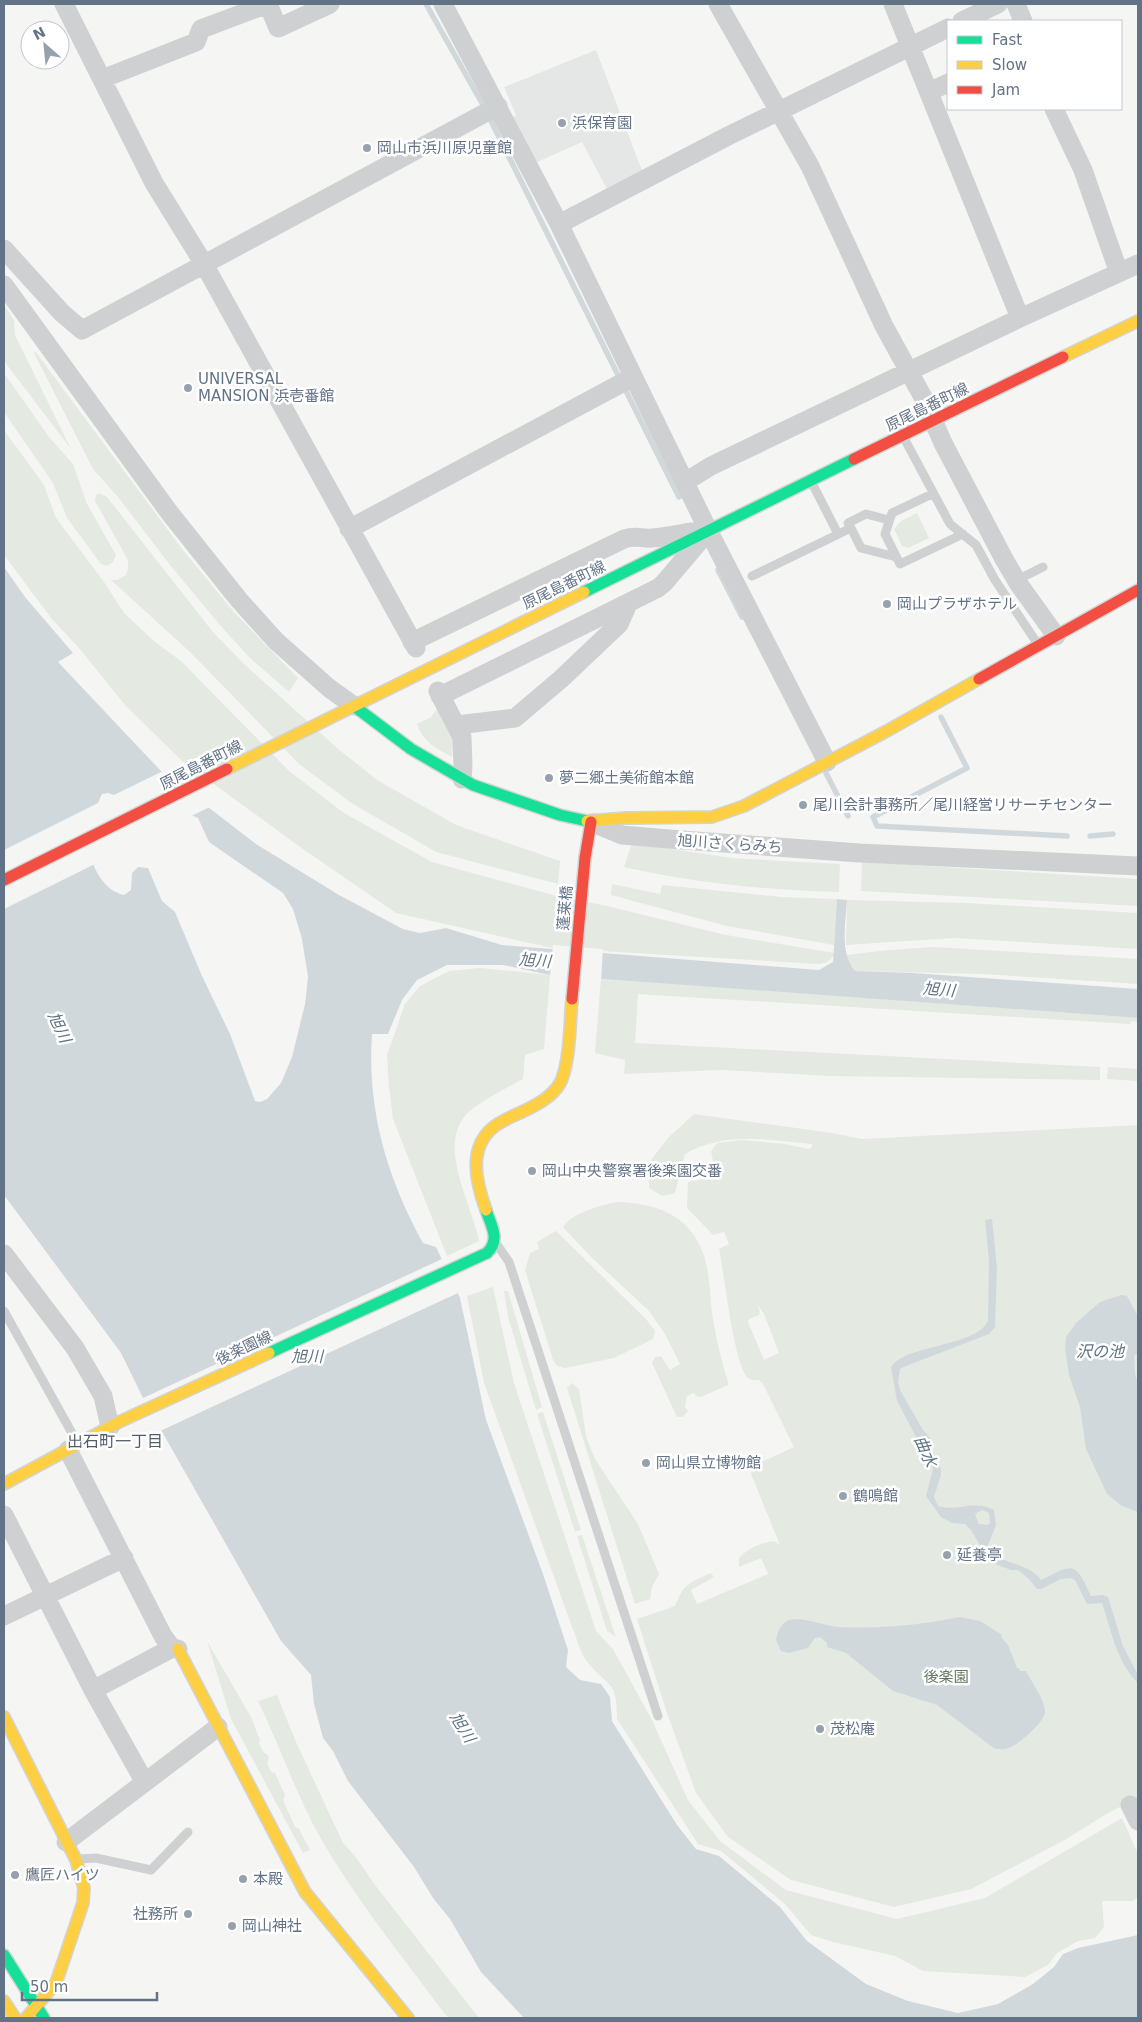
<svg xmlns="http://www.w3.org/2000/svg" width="1142" height="2022" font-family="'DejaVu Sans','Noto Sans JP',sans-serif">
  <style>
    .built { fill: #e5e7e6 }
    .green { fill: #e4e9e2; fill-rule: evenodd }
    .water { fill: #d1d8dc; fill-rule: evenodd }
    .pier { fill: #f5f6f4 }
    .lines { fill: none; stroke-linecap: round; stroke-linejoin: round }
    .stream { stroke: #d1d8dc; stroke-width: 5.5 }
    .fast-casing { stroke: #d1d4d5; stroke-width: 14 }
    .slow-casing { stroke: #d1d4d5; stroke-width: 14 }
    .jam-casing { stroke: #d1d4d5; stroke-width: 14 }
    .lane { stroke: #cfd0d1; stroke-width: 9 }
    .street { stroke: #cfd0d1; stroke-width: 19 }
    .fast { stroke: #16e098; stroke-width: 11 }
    .slow { stroke: #ffcf43; stroke-width: 11 }
    .jam { stroke: #f24e42; stroke-width: 11 }
    .poi-dot { fill: #96a1ad; stroke: #fff; stroke-width: 2 }
    .labels { text-anchor: middle; stroke-width: 5; stroke-linejoin: round; paint-order: stroke }
    .poi-label { font-size: 15px; fill: #637387; stroke: #fff; text-anchor: start }
    .street-label { font-size: 15px; fill: #637387; stroke: #fff }
    .park-label { font-size: 15px; fill: #61795e; stroke: #fff }
    .water-label { font-size: 16px; font-style: italic; fill: #5f7583; stroke: #fff }
    .neighbourhood-label { font-size: 16px; fill: #515d6c; stroke: #fff }
  </style>
  <rect width="100%" height="100%" fill="#f5f6f4"/>
  <path class="built" d="M596 50 643 173 608 191 582 142 535 163 511 118 516 115 504 87Z"/>
  <path class="green" d="M4 305 14 320 15 335 71 449 4 361Z
    M35 351 182 549 234 612 298 678 289 692 249 657 220 625 170 565 118 497 93 469 34 353Z
    M4 373 49 437 73 464 87 504 116 555 113 562 107 566 101 564 67 518 53 483 4 412Z
    M4 430 44 485 56 518 104 582 124 613 155 642 181 661 289 771 344 813 432 862 557 896 607 906 726 935 835 953C830 961 827 963 818 964L552 948 396 913 300 847 181 760 125 705 79 648 51 618 4 555Z
    M99 493 107 497 213 632 244 664 337 748 377 780 456 825 560 861 558 884 436 852 353 804 299 764 190 652 111 580H117L126 575 128 569V560L95 501 96 495Z
    M917 513 929 538 908 548 902 546 894 529 901 521Z
    M437 709 454 738 452 757C436 748 423 742 417 724L431 717Z
    M632 843 732 858 840 864 839 892C766 890 695 883 624 867Z
    M862 862 1138 879V906L861 891Z
    M612 884 660 894 662 885 781 897 837 899 834 945 727 926 611 895Z
    M847 900 968 903 1138 913V949L953 938 846 945Z
    M934 947 1138 959V984L982 974 855 971 849 964 846 955 889 950Z
    M480 968 550 975 544 1049 525 1055 523 1079C505 1089 486 1098 470 1111 434 1141 472 1204 479 1241L447 1256 393 1119 389 1087 387 1055 405 1004 420 986 449 971Z
    M601 978 1138 1018V1022L1132 1021 1129 1024 638 994 635 1043 1100 1067V1080L830 1076 721 1070 624 1074 625 1060 595 1053Z
    M1108 1067 1138 1069V1081L1107 1079Z
    M694 1114 832 1133 862 1139 1138 1125V1798L1108 1813 1063 1841 971 1889 894 1907 791 1880 728 1837 696 1793 667 1713 637 1619 675 1606C684 1583 689 1583 711 1573L714 1577 691 1590 697 1604 768 1574 761 1558 739 1567V1558C749 1548 760 1543 774 1541L780 1545 751 1474 752 1471 757 1467V1464L794 1447 763 1384 759 1380C756 1380 751 1381 748 1378 734 1367 724 1271 719 1249L729 1244 724 1232 713 1235 687 1208 688 1182 716 1177 711 1151 717 1143 741 1140 785 1144 808 1149 811 1148 812 1144C767 1140 726 1131 685 1154L675 1193 662 1196 649 1188 648 1164 668 1138ZM757 1304 764 1314 779 1353 764 1360 748 1322 749 1319 759 1315 760 1312Z
    M617 1202C655 1203 689 1214 703 1253 710 1272 710 1295 712 1314 716 1337 721 1360 728 1382V1385L701 1397 696 1396 694 1393 687 1396 685 1407 688 1411 683 1417H677L652 1363 655 1357 661 1356 670 1370 680 1364 665 1334 649 1311 590 1256 563 1227C572 1213 601 1205 617 1202Z
    M556 1231 646 1319 655 1331 653 1339 614 1358 565 1368 557 1366 553 1360 525 1270 530 1253 539 1249 537 1242Z
    M493 1287 514 1383 596 1631 613 1649 652 1720 688 1800 720 1841 786 1890 897 1919 985 1898 1122 1818 1138 1854V1897L1133 1901H1102L1104 1927 1095 1938 1078 1941 1057 1953 1048 1965 1025 1977 923 1971 895 1956 833 1942 811 1935 785 1904 721 1851 698 1844 617 1719C617 1680 609 1688 588 1663 580 1654 577 1638 572 1627L484 1383 467 1296Z
    M504 1291H508L542 1407 536 1410 508 1317Z
    M572 1383 579 1389 586 1436 595 1459 638 1524 659 1574 652 1587 650 1599 635 1604 567 1388Z
    M543 1412 581 1530 575 1532 537 1414Z
    M582 1535 616 1637 607 1631 577 1536Z
    M207 1641 251 1717 260 1740 259 1743 264 1753 267 1754 269 1758 267 1763 271 1772 275 1773 285 1795 283 1800 295 1827 299 1829 310 1850 303 1853 231 1719Z
    M277 1695 296 1742 343 1843 355 1856 375 1885 479 2018H449L444 2013C402 1956 357 1901 321 1839 296 1795 280 1746 258 1701Z"/>
  <path class="water" d="M4 567 25 597 73 653 58 662 160 770 256 844 339 895 403 929 420 933 446 928 502 945 819 970 833 962 837 899 847 900C846 922 839 953 855 971L913 973 1138 989V1018L550 975 503 965H447L417 980 402 1000 388 1034H372C367 1111 387 1177 423 1243L436 1247 460 1298 486 1420 543 1574 568 1650 566 1667 580 1680 601 1684 610 1697 612 1721 677 1825 696 1849 719 1856 780 1907 807 1941 866 1984 908 2001 958 2013 998 2004 1033 1984 1054 1967 1063 1954 1078 1948 1138 1935V2018H524L481 1972 450 1919 433 1898 414 1867 348 1781 333 1751 323 1738 314 1704 311 1675 281 1641 144 1400 121 1353 4 1195ZM178 809 198 818 209 842 283 893 293 909 302 939 308 977 305 1004 292 1057 281 1083 267 1099 260 1102 255 1101 230 1034 202 976 175 912 162 901 148 868 138 867 132 873 131 890 124 895C104 891 90 866 90 846L156 813Z
    M992 1219 997 1268 995 1327 989 1334 906 1366 900 1369 898 1382 900 1390 923 1430 932 1440 933 1452 941 1469V1475L934 1497 938 1506C956 1512 976 1499 994 1510L996 1525 987 1548C998 1565 1028 1561 1041 1580 1074 1563 1075 1561 1091 1596L1103 1595 1108 1597 1123 1646 1138 1675V1683C1117 1663 1111 1630 1102 1603L1087 1604 1075 1580 1071 1578 1061 1579 1041 1589H1037L1029 1579 1018 1570H1011L990 1562 971 1530 965 1524 952 1523 941 1517 926 1496 933 1469 897 1401 891 1367C906 1344 976 1347 988 1321L989 1260 985 1220ZM982 1510 989 1513 990 1523 987 1525 979 1524 975 1514Z
    M1121 1295 1127 1296 1138 1316V1353L1134 1356 1135 1374 1138 1383V1512L1122 1506 1107 1494 1086 1449 1080 1407 1069 1375 1065 1348 1066 1337 1076 1323 1100 1302Z
    M960 1617 980 1621 1002 1635 1001 1637 1008 1645 1017 1668H1019L1020 1671H1026C1032 1683 1044 1698 1045 1711 1045 1723 1017 1746 1006 1749 1003 1750 998 1749 995 1749L937 1705 893 1691 846 1653 827 1647V1643L820 1637 815 1638 808 1648 789 1653 781 1651 776 1640C778 1630 782 1620 794 1619 806 1618 825 1626 839 1627 879 1629 921 1625 960 1617Z"/>
  <path class="pier" d="M165 770 212 806 189 817 177 812 157 815 93 848 97 863 4 909V850L98 803 102 794 108 793 114 795Z
    M553 945 603 949 601 981 550 977Z
    M444 1258 460 1292 160 1431 141 1399Z"/>
  <g class="lines">
    <path class="stream" d="M426 4 483 105 679 497
      M718 570 742 617
      M941 717 967 768 873 817 877 826 1067 836
      M826 773 848 816
      M1090 836 1113 834"/>
    <defs>
      <path id="fast" d="M584 592 854 459
        M354 706 411 749 473 785 560 815 587 821
        M269 1353 487 1253C501 1239 491 1226 486 1210
        M4 1955 44 2018"/>
      <path id="slow" d="M1063 357 1138 321
        M227 769 584 592
        M587 821 626 818 712 817 744 806 885 732 979 679
        M486 1210C476 1182 467 1147 495 1126 504 1119 516 1115 526 1110 538 1104 551 1097 559 1085 570 1068 570 1020 572 999
        M4 1484 119 1422 269 1353
        M178 1649 305 1892 408 2018
        M4 1717 76 1860 84 1888 83 1903 56 1983 26 2018
        M4 2001 15 2018"/>
      <path id="jam" d="M854 459 1063 357
        M979 679 1138 590
        M4 880 227 769
        M572 999 585 858 591 822"/>
    </defs>
    <use href="#fast" class="fast-casing"/>
    <use href="#slow" class="slow-casing"/>
    <use href="#jam" class="jam-casing"/>
    <path class="lane" d="M904 438 950 524 976 545 995 580 1037 643
      M812 483 838 534
      M932 494 892 513 885 534 900 564 963 534
      M851 528 848 523 866 514 889 520
      M752 576 851 528 861 548 896 557
      M1017 580 1043 567
      M498 1246 509 1262 658 1716
      M4 1311 77 1442
      M79 1859 96 1858 151 1870 188 1832"/>
    <path class="street" d="M64 4 154 183 204 264 416 648
      M443 4 559 224 708 530 827 762
      M718 4 810 166 884 326 924 399 943 443 1004 559 1018 583 1056 636
      M893 4 1020 318
      M1016 4 1023 21
      M962 21 998 4
      M102 79 196 42 201 29 268 4 278 28 330 4
      M929 92 948 83
      M1054 109 1083 170 1119 273
      M559 224 728 136 948 28
      M4 249 62 313 82 330 498 106
      M4 285 169 512 239 600 276 641 329 688 354 706
      M685 482 711 466 1020 318 1138 264
      M349 529 633 377
      M412 642 624 539C637 535 641 539 652 538 665 537 679 534 692 532
      M438 691 462 737 463 766 462 779
      M440 696 658 588 664 583 703 537
      M457 725 515 718 561 679 619 624 628 604
      M593 823 622 835 669 839 859 853 1138 866
      M4 1254 75 1348 103 1396 110 1427
      M68 1450 163 1636 172 1648 178 1649
      M4 1515 93 1690 144 1781
      M4 1616 124 1558
      M93 1690 172 1648
      M1130 1805 1138 1821
      M66 1842 218 1727"/>
    <use href="#fast" class="fast"/>
    <use href="#slow" class="slow"/>
    <use href="#jam" class="jam"/>
  </g>
  <g class="poi-dot">
    <circle cx="562" cy="123" r="5"/>
    <circle cx="367" cy="148" r="5"/>
    <circle cx="188" cy="388" r="5"/>
    <circle cx="887" cy="604" r="5"/>
    <circle cx="549" cy="778" r="5"/>
    <circle cx="803" cy="805" r="5"/>
    <circle cx="532" cy="1171" r="5"/>
    <circle cx="646" cy="1463" r="5"/>
    <circle cx="843" cy="1496" r="5"/>
    <circle cx="947" cy="1555" r="5"/>
    <circle cx="820" cy="1729" r="5"/>
    <circle cx="15" cy="1875" r="5"/>
    <circle cx="243" cy="1879" r="5"/>
    <circle cx="188" cy="1914" r="5"/>
    <circle cx="232" cy="1926" r="5"/>
  </g>
  <g class="labels">
    <g class="poi-label">
      <text x="572" y="128">浜保育園</text>
      <text x="377" y="153">岡山市浜川原児童館</text>
      <text x="198" y="384">UNIVERSAL<tspan x="198" dy="17">MANSION 浜壱番館</tspan></text>
      <text x="897" y="609">岡山プラザホテル</text>
      <text x="559" y="783">夢二郷土美術館本館</text>
      <text x="813" y="810">尾川会計事務所／尾川経営リサーチセンター</text>
      <text x="542" y="1176">岡山中央警察署後楽園交番</text>
      <text x="656" y="1468">岡山県立博物館</text>
      <text x="853" y="1501">鶴鳴館</text>
      <text x="957" y="1560">延養亭</text>
      <text x="830" y="1734">茂松庵</text>
      <text x="25" y="1880">鷹匠ハイツ</text>
      <text x="253" y="1884">本殿</text>
      <text x="178" y="1919" text-anchor="end">社務所</text>
      <text x="242" y="1931">岡山神社</text>
    </g>
    <g class="street-label">
      <text transform="translate(927 407) rotate(-26)" y="5">原尾島番町線</text>
      <text transform="translate(564 585) rotate(-26)" y="5">原尾島番町線</text>
      <text transform="translate(201 765) rotate(-27)" y="5">原尾島番町線</text>
      <text transform="translate(730 844) rotate(4)" y="5">旭川さくらみち</text>
      <text transform="translate(565 908) rotate(-85)" y="5">蓬莱橋</text>
      <text transform="translate(244 1348) rotate(-25)" y="5">後楽園線</text>
    </g>
    <g class="park-label">
      <text x="946" y="1682">後楽園</text>
    </g>
    <g class="water-label">
      <text transform="translate(535 960) rotate(4)" y="6">旭川</text>
      <text transform="translate(939 989) rotate(5)" y="6">旭川</text>
      <text transform="translate(60 1027) rotate(65)" y="6">旭川</text>
      <text x="1100" y="1357">沢の池</text>
      <text x="307" y="1362">旭川</text>
      <text transform="translate(926 1451) rotate(66)" y="6">曲水</text>
      <text transform="translate(463 1727) rotate(58)" y="6">旭川</text>
    </g>
    <g class="neighbourhood-label">
      <text x="115" y="1447">出石町一丁目</text>
    </g>
  </g>
  <rect width="1142" height="2022" fill="none" stroke="#637387" stroke-width="10"/>
  <rect x="947" y="20" width="175" height="90" fill="#ffffff" stroke="#c1c7cf"/>
  <rect x="957" y="36" width="25" height="8" fill="#16e098" stroke="#c1c7cf"/>
  <text x="992" y="45" font-size="15" fill="#637387">Fast</text>
  <rect x="957" y="61" width="25" height="8" fill="#ffcf43" stroke="#c1c7cf"/>
  <text x="992" y="70" font-size="15" fill="#637387">Slow</text>
  <rect x="957" y="86" width="25" height="8" fill="#f24e42" stroke="#c1c7cf"/>
  <text x="992" y="95" font-size="15" fill="#637387">Jam</text>
  <g transform="translate(45 45) rotate(333)"><circle r="24" fill="#ffffff" stroke="#c1c7cf"/>
  <path d="M0-4L9 19L0 12L-9 19Z" fill="#96a1ad"/>
  <text y="-8" font-size="14" font-weight="bold" text-anchor="middle" fill="#637387">N</text>
  </g>
  <path d="M22 1992v8h135v-8" fill="none" stroke="#637387" stroke-width="2.5"/>
  <text x="30" y="1992" font-size="15" fill="#637387" stroke="#ffffff" stroke-width="4" paint-order="stroke">50 m</text>
</svg>
